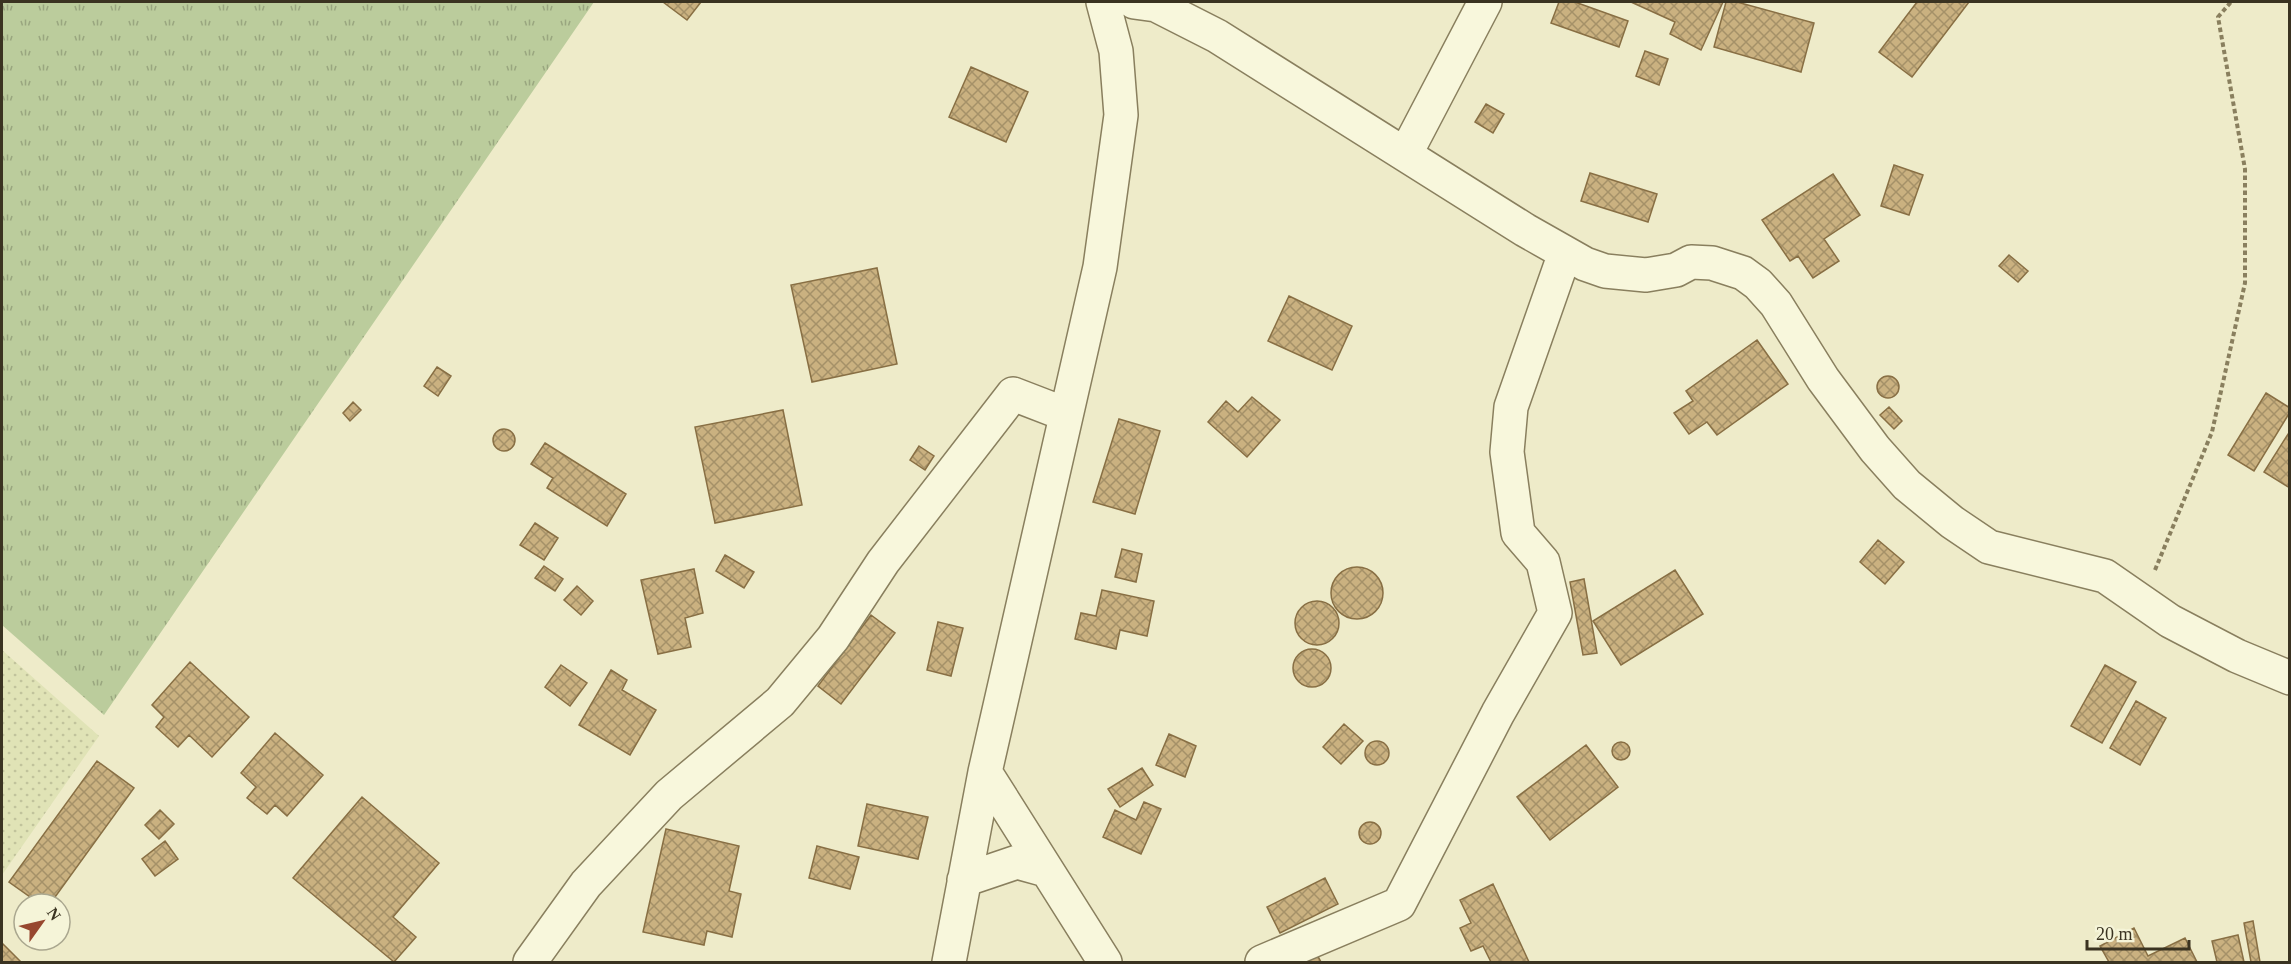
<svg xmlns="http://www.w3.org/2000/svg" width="2291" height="964" font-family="Georgia,serif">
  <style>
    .farmland { fill: url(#farmland-dots) }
    .grass { fill: url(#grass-tufts) }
    .building { fill: url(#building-cross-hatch); stroke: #886f44; stroke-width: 1.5 }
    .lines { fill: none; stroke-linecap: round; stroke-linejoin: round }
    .minor-casing { stroke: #897f5e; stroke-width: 36 }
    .path { stroke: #897f5e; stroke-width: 4; stroke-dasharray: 4.5 3; stroke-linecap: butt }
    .minor { stroke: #f8f7dc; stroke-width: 33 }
  </style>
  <defs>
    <pattern id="farmland-dots" width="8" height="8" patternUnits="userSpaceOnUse" patternTransform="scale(1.5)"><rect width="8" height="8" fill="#e0e3b6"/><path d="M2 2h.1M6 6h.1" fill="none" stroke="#c1c39c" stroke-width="1.8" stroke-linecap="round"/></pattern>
    <pattern id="grass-tufts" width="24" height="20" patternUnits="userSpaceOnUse" patternTransform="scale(1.5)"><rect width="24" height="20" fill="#bbcc9c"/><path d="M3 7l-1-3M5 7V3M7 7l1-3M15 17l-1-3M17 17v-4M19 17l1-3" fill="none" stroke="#99a67f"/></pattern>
    <pattern id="building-cross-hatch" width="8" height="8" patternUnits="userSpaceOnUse" patternTransform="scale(1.5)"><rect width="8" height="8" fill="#cab180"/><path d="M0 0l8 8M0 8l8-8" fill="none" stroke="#a59168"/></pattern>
  </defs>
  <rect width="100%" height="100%" fill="#eeebc9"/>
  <path class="farmland" d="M2 650 99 736 2 875Z"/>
  <path class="grass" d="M2 2H594L104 715 2 625Z"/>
  <path class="building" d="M663 2H701L687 20Z
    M1559 2H1575L1628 21 1619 47 1551 23Z
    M1631 2H1723L1701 50 1670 34 1675 22Z
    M1726 2H1737L1814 23 1801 72 1714 47Z
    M1917 2H1969L1912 77 1879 52Z
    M1645 51 1668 59 1659 85 1636 76Z
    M971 67 1028 92 1006 142 949 117Z
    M1486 104 1504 114 1493 133 1475 122Z
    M1894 165 1923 175 1909 215 1881 206Z
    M1590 173 1657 194 1648 222 1581 201Z
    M1833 174 1860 215 1824 239 1839 261 1813 278 1798 256 1790 261 1762 220Z
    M2009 255 2028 271 2018 282 1999 266Z
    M877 268 897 364 812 382 791 285Z
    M1289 296 1352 326 1332 370 1268 341Z
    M1757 340 1788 384 1717 435 1707 422 1689 434 1674 413 1693 401 1686 391Z
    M437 367 451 376 438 396 424 386Z
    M1877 387a11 11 0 1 1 22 0a11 11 0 1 1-22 0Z
    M2266 393 2290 408V412L2254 471 2228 455Z
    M1252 397 1280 420 1247 457 1208 422 1226 401 1238 412Z
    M353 402 361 410 350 421 343 413Z
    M1889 407 1902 421 1894 429 1880 415Z
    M783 410 802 505 715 523 695 427Z
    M1119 419 1160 431 1135 514 1093 502Z
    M493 440a11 11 0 1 1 22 0a11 11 0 1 1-22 0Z
    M2290 431V488L2264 472Z
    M545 443 626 494 607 526 547 488 553 478 531 464Z
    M919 446 934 456 925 470 910 460Z
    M535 523 558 538 544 560 520 545Z
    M1878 540 1904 562 1885 584 1860 562Z
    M1122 549 1142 554 1136 582 1115 577Z
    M725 555 754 572 744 588 716 571Z
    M544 566 563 579 555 591 535 578Z
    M1331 593a26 26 0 1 1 52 0a26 26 0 1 1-52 0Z
    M694 569 703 613 685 618 691 647 658 654 641 580Z
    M1675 570 1703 614 1621 665 1593 621Z
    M1584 579 1597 653 1583 655 1570 582Z
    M577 586 593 601 581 615 564 600Z
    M1102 590 1154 601 1147 636 1120 630 1116 649 1075 639 1081 613 1096 616Z
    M1295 623a22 22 0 1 1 44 0a22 22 0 1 1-44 0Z
    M871 615 895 633 841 704 818 686Z
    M938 622 963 628 951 676 927 670Z
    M1293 668a19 19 0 1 1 38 0a19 19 0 1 1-38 0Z
    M190 662 249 717 212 757 189 735 178 747 156 727 164 717 152 705Z
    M561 665 587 683 570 706 545 687Z
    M2105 665 2136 682 2102 743 2071 726Z
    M611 670 627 680 622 690 656 710 630 755 579 725Z
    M2136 701 2166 718 2140 765 2110 748Z
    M1344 724 1363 741 1341 764 1323 747Z
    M275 733 323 775 287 816 275 805 267 814 247 798 256 787 241 773Z
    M1169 734 1196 746 1185 777 1156 765Z
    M1365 753a12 12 0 1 1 24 0a12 12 0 1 1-24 0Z
    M1612 751a9 9 0 1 1 18 0a9 9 0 1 1-18 0Z
    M1586 745 1618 787 1550 840 1517 797Z
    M97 761 134 788 50 904H40L9 882Z
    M1142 768 1153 785 1120 807 1108 789Z
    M362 797 439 863 393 917 416 937 394 962 293 878Z
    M1144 802 1161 809 1141 854 1103 837 1115 810 1136 820Z
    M867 804 928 817 918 859 858 846Z
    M160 810 174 824 159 839 145 825Z
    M1359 833a11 11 0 1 1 22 0a11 11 0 1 1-22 0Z
    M666 829 739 846 729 891 741 894 732 937 707 931 704 945 643 932Z
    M165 841 178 859 155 876 142 859Z
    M817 846 859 857 850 889 809 878Z
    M1325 878 1338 904 1280 933 1267 907Z
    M1493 884 1529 962H1491L1483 946 1471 951 1460 928 1471 923 1460 900Z
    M2253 921 2260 962H2251L2244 923Z
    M2134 928 2148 956 2185 938 2197 962H2109L2100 946Z
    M2238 935 2244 962H2217L2212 941Z
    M2 943 21 962H2Z
    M1314 949 1321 962H1284Z"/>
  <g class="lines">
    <defs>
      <path id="minor" d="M1134 2 1156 5 1217 36 1525 230 1585 264 1605 271 1646 275 1676 270 1691 262 1712 263 1743 273 1758 284 1776 304 1823 379 1875 449 1907 485 1952 522 1989 547 2105 576 2170 621 2237 656 2290 678
        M1406 153 1485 2
        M985 772 1105 962
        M964 880 1017 862 1046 870
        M530 962 586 884 669 795 780 702 833 638 883 562 1013 394 1065 414
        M949 962 985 772 1100 267 1121 115 1116 51 1103 2
        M1262 962 1399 904 1498 713 1555 613 1543 562 1518 533 1507 452 1511 407 1565 253"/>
    </defs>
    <use href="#minor" class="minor-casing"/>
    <path class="path" d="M2155 570 2212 432 2245 283V169L2218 17 2231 2"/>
    <use href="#minor" class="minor"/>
  </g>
  <rect width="2291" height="964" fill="none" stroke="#3a3321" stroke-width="6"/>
  <g transform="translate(42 922) rotate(56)"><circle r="28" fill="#f5f4d8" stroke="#aaa78f" stroke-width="1.5"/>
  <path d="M0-4.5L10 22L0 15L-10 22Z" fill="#97472f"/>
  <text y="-9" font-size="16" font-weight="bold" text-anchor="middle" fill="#3a3321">N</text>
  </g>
  <path d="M2087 940v9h102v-9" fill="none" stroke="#3a3321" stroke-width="3"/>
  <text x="2096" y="940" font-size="18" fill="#3a3321" stroke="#f5f4d8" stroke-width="4.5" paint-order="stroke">20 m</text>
</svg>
